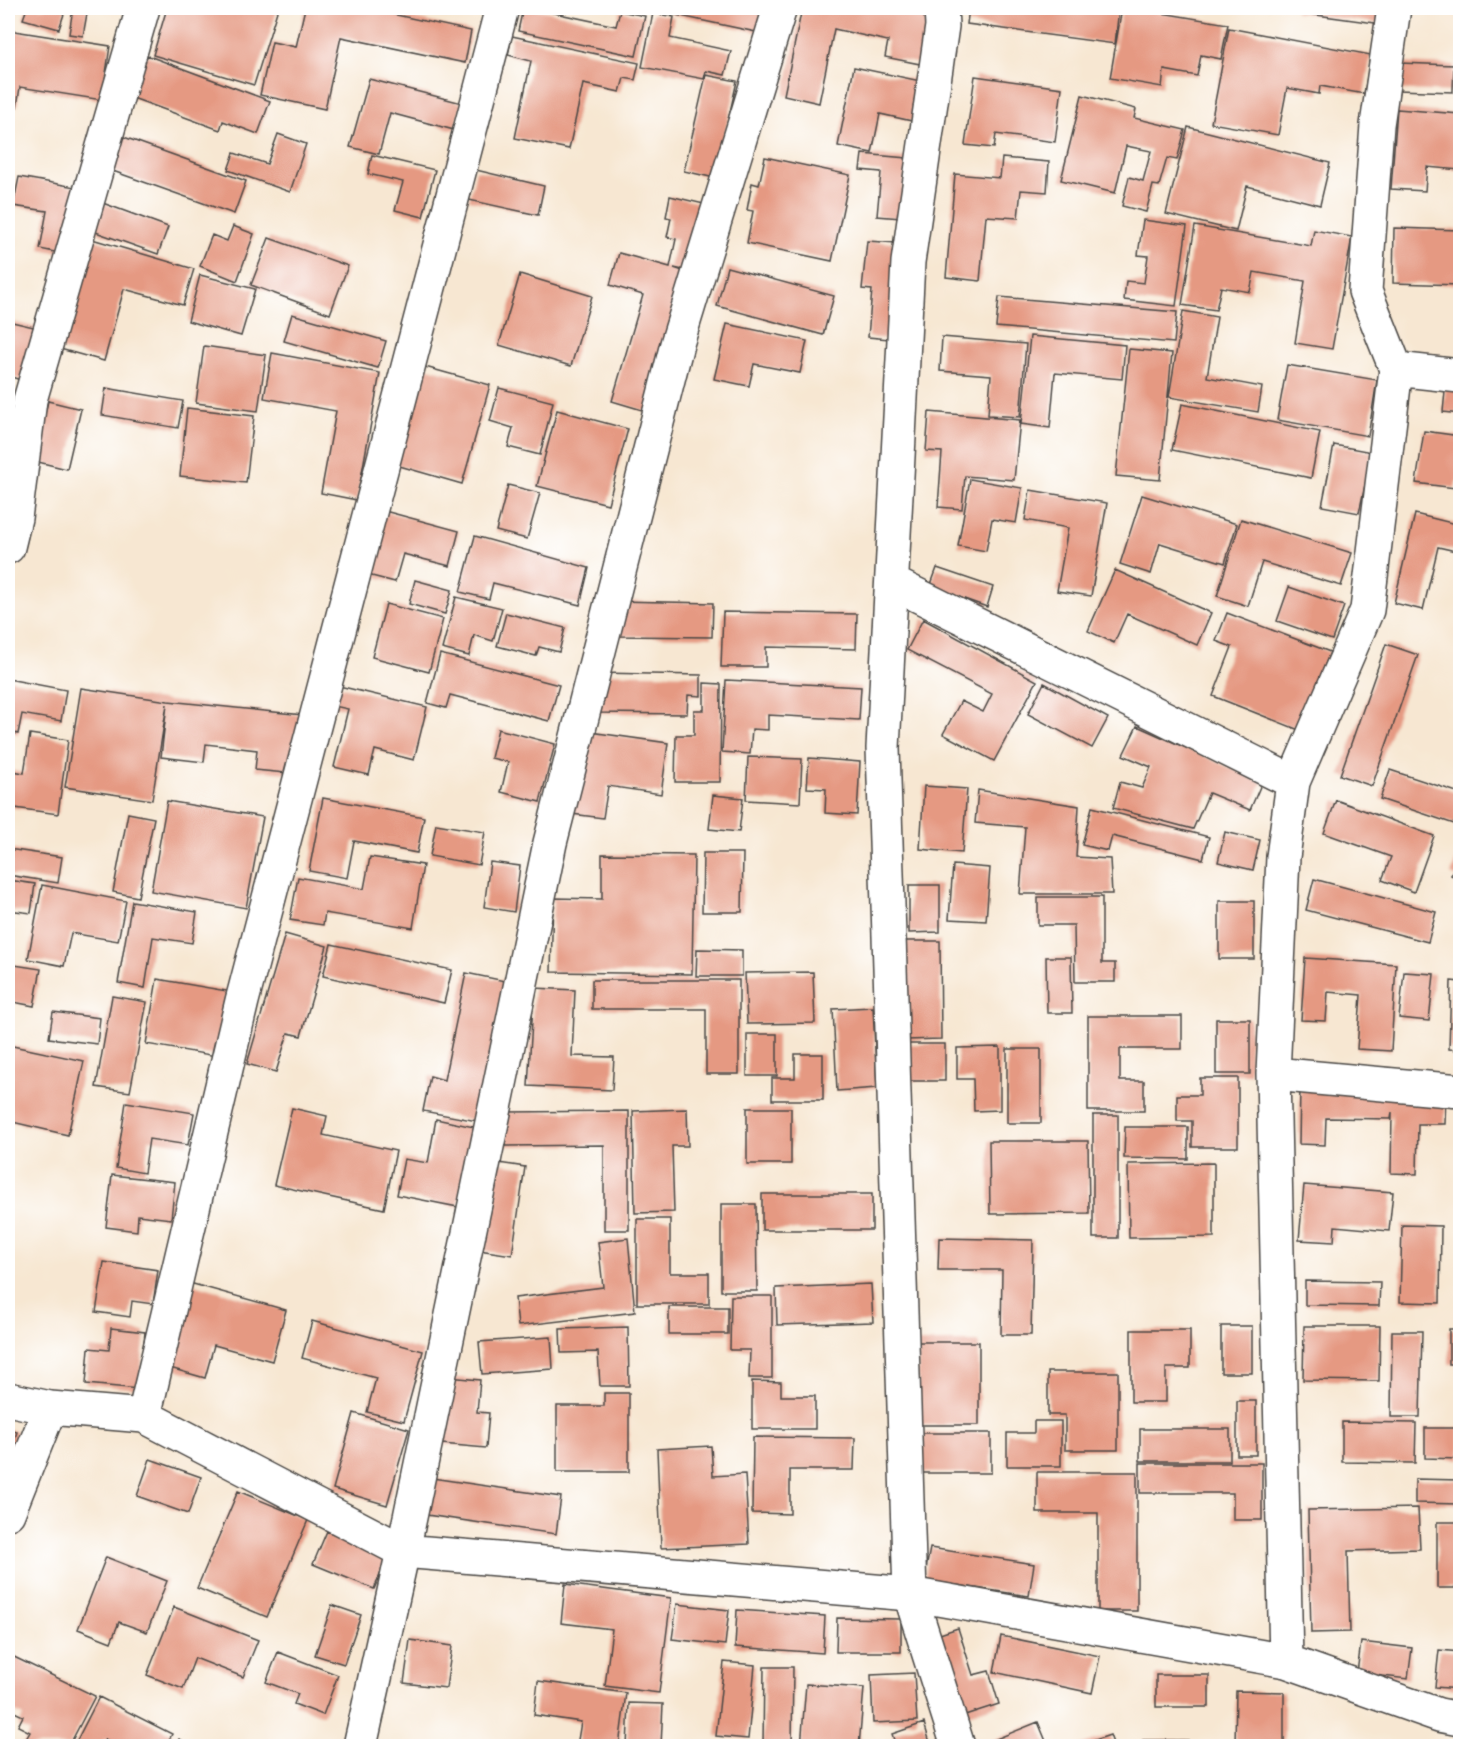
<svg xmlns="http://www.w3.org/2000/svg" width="1468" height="1754" font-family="'Playpen Sans',sans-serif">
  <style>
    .building { fill: #e59982 }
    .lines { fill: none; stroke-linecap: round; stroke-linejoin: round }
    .street-casing { stroke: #4a4744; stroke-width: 36 }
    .street { stroke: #fff; stroke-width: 33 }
  </style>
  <rect width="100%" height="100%" fill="#fff"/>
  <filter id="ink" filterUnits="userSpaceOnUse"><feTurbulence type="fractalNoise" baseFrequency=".0167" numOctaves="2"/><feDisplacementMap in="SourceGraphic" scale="12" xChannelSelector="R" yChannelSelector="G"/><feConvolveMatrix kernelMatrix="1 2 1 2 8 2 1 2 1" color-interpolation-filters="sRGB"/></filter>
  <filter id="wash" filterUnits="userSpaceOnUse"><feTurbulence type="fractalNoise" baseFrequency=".008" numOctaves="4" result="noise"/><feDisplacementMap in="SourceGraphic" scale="24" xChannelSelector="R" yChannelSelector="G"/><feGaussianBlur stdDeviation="1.35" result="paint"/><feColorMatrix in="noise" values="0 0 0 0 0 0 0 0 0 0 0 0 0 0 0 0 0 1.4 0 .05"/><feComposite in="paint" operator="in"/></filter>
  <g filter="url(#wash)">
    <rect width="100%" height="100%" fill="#f7e7d2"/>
    <g id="blocks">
      <path class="building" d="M27 8H66L59 29 23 19Z
        M73 8H88L83 36 69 34Z
        M167 8H278L254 85 153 55Z
        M305 8H364L471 31 465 63 341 37 325 109 260 95 272 42 296 47Z
        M523 8H531L616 26 620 11 645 16 636 56 518 31Z
        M672 8H766L761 33 671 14Z
        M802 8H932L920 64 885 57 888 41 834 29 819 103 784 95Z
        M969 8H1119L1115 44 967 24Z
        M1122 8H1132L1228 24 1221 59 1201 55 1197 76 1164 70 1162 87 1110 78Z
        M1296 8H1384L1382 24 1295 12Z
        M653 13 674 17 670 38 731 51 725 75 706 71 704 79 642 67Z
        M1229 28 1371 55 1364 94 1320 86 1319 94 1287 88 1278 135 1211 123Z
        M8 30 110 46 102 100 20 87 17 107 8 106Z
        M512 36 639 63 635 80 624 78 620 92 583 84 569 149 515 138 531 61 508 55Z
        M146 55 270 101 258 134 223 121 220 130 130 97Z
        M1399 63 1454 65 1453 92 1398 90Z
        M854 67 930 83 921 123 880 114 872 153 838 146Z
        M706 75 737 81 715 178 684 171Z
        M975 76 1062 88 1055 142 996 134 994 148 965 145Z
        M369 79 462 103 454 130 390 113 379 154 350 147Z
        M1082 95 1136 109 1134 118 1185 130 1177 160 1167 158 1159 186 1153 185 1146 212 1122 206 1129 177 1143 181 1151 151 1126 146 1115 193 1061 180Z
        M1397 109 1460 114V170L1427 167 1425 191 1391 189Z
        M1188 127 1330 163 1320 205 1247 186 1236 231 1166 214Z
        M278 134 306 144 290 192 228 170 234 153 267 164Z
        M121 136 246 181 234 214 110 170Z
        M862 154 907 158 901 218 877 216 881 172 860 170Z
        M372 155 435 170 423 217 395 210 403 182 368 174Z
        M765 157 850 175 832 261 747 243 753 211 747 210 752 183 759 185Z
        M1002 158 1049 162 1047 192 1021 190 1018 218 986 216 980 281 946 277 955 174 1000 178Z
        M476 170 544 186 538 215 469 200Z
        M8 174H14L9 212H8Z
        M19 177 81 188 69 255 40 249 47 211 13 206Z
        M670 196 704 204 688 271 674 268 689 273 649 412 612 401 643 295 610 285 619 253 670 267 676 239 667 237 671 218 666 217Z
        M100 202 168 227 158 254 90 230Z
        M1143 220 1187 226 1176 306 1124 300 1126 281 1144 283 1148 256 1138 255Z
        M233 226 254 234 237 281 200 266 212 235 227 241Z
        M1195 226 1311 246 1314 230 1352 237 1332 349 1295 343 1305 281 1254 272 1250 292 1221 287 1216 310 1182 305Z
        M1394 228 1460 230V285L1393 283Z
        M269 238 348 266 330 314 251 285Z
        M92 239 194 269 183 305 124 289 104 361 60 349Z
        M867 241 898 243 889 339 868 337 872 290 862 289Z
        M727 267 834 296 823 335 717 306Z
        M520 274 592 296 571 366 499 345Z
        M200 275 255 289 241 336 188 321Z
        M999 297 1177 312 1174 343 996 327Z
        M1183 311 1217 317 1207 377 1262 387 1258 412 1169 397Z
        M292 314 386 341 378 368 284 341Z
        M8 321 38 328 24 381 8 376Z
        M727 324 807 341 800 373 754 364 749 386 714 379Z
        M1030 336 1125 345 1122 379 1055 373 1050 428 1021 424Z
        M942 337 1026 344 1020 417 988 415 991 375 940 371Z
        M204 346 266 355 258 411 196 403Z
        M1129 349 1172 353 1160 480 1116 476Z
        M272 353 380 373 357 500 321 493 336 411 264 398Z
        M418 365 490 385 462 484 389 463Z
        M1287 365 1377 380 1368 436 1277 420Z
        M1446 381 1460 383V414L1443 412Z
        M106 388 183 401 178 428 102 415Z
        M499 388 553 402 540 455 508 447 513 428 490 421Z
        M48 401 81 409 67 469 34 461Z
        M1182 404 1320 432 1311 478 1172 450Z
        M8 408 21 410 8 478Z
        M187 408 254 416 246 483 180 476Z
        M557 410 628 429 608 504 537 486Z
        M929 412 1020 420 1014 480 965 476 962 509 938 507 942 452 926 451Z
        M1424 431 1460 436V482L1457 481 1455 488 1416 483Z
        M1334 445 1372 452 1359 513 1322 506Z
        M970 479 1022 488 1016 523 992 519 986 551 958 546Z
        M508 485 540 493 527 539 496 531Z
        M1030 490 1107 503 1091 596 1057 591 1068 528 1025 520Z
        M1142 495 1237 524 1225 563 1160 543 1151 574 1120 564Z
        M381 510 459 531 450 566 403 554 395 582 364 574Z
        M1415 514 1460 525V552L1438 547 1423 610 1394 603Z
        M1241 519 1352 553 1341 586 1262 562 1248 606 1217 596Z
        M475 536 589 568 580 605 493 583 489 599 460 592Z
        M937 568 993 587 987 607 930 587Z
        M1115 570 1211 613 1197 645 1127 614 1114 643 1088 631Z
        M415 580 452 590 445 614 409 604Z
        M1289 587 1344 606 1332 640 1277 621Z
        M456 597 502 608 493 641 474 635 469 656 442 649Z
        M615 601 713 603 712 637 615 636Z
        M386 604 443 619 429 672 372 657Z
        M723 612 857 614 856 649 766 647V667H721Z
        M506 613 565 628 559 652 539 647 536 656 497 646Z
        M1227 613 1330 652 1299 730 1213 696 1232 647 1216 641Z
        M923 619 1037 681 994 761 943 734 961 701 983 712 992 694 907 650Z
        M1386 644 1418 655 1372 786 1340 775Z
        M440 654 559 685 549 721 450 695 446 708 427 703Z
        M598 673 701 675V696L688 695 687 714 598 713Z
        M8 679 66 690 61 721 22 714 18 734 8 731Z
        M726 680 861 687 859 720 768 715V730L752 729 750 754 722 752Z
        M704 683 721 684 720 782H675L676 735H694V710H704Z
        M1044 683 1108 718 1092 748 1028 714Z
        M339 686 427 707 414 760 375 750 369 775 334 767 348 709 334 706Z
        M81 688 168 701 303 715 296 774 255 770 257 750 206 744 204 762 161 757 167 704 152 800 65 787Z
        M1137 726 1262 782 1250 810 1209 793 1193 829 1113 808 1120 782 1142 788 1151 767 1123 755Z
        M498 729 555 744 540 802 501 792 508 762 491 758Z
        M583 731 668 743 661 794 608 786 603 818 572 814Z
        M30 734 68 740 58 814 8 807V770L24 773Z
        M748 757 802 759 800 803 746 800Z
        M809 758 860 762 857 815 825 813 826 789 807 788Z
        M1390 770 1460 793V826L1380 799Z
        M924 786 967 789 962 853 920 849Z
        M978 790 1079 806 1076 857 1110 859 1112 894H1020L1025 827 975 823Z
        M713 795 743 798 739 832 709 829Z
        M323 798 424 817 417 853 354 841 347 878 309 871Z
        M1336 800 1434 836 1414 892 1382 880 1391 857 1324 833Z
        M167 801 263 817 246 908 151 891Z
        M1092 807 1209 837 1203 859 1112 836 1108 851 1082 845Z
        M128 813 154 818 138 897 113 892Z
        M436 824 485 832 479 865 430 856Z
        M1225 832 1260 840 1253 870 1218 862Z
        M8 849 62 857 58 883 8 875Z
        M1460 849V879L1451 875Z
        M703 853H743L742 912H702Z
        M602 854 694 855 692 974 551 972 553 898 602 899Z
        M370 857 423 865 413 928 325 913 323 925 290 920 298 877 364 889Z
        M490 862 520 866 514 912 484 907Z
        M953 865 990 868 986 921 949 919Z
        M1314 879 1436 912 1428 942 1306 910Z
        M8 880 35 884 31 913 8 910Z
        M42 885 126 901 118 941 71 933 64 966 28 959Z
        M909 885H940V932L909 933Z
        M1038 897H1102V963H1115V982H1075L1074 925H1038Z
        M132 901 197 912 192 943 153 937 145 988 118 983Z
        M1219 901H1254V959H1219Z
        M285 934 327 946 301 1036 288 1033 276 1072 247 1064Z
        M904 941H940L941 1039 905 1040Z
        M331 944 452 970 444 1003 323 976Z
        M697 949 742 950V976H696Z
        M1046 957H1071L1072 1013H1047Z
        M1305 958 1396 964 1391 1051 1357 1049 1361 995 1328 992 1326 1021 1301 1020Z
        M8 964 41 969 34 1006 8 1001Z
        M813 972 815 1023 747 1024 745 973Z
        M1404 972 1434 974 1429 1021 1399 1018Z
        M466 973 505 981 477 1121 423 1111 430 1076 444 1080Z
        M157 979 227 991 216 1056 146 1044Z
        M592 980H739V1074H706V1009H592Z
        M1451 981 1460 982V1050L1449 1049Z
        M534 988 575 990 572 1056 614 1057 612 1090 528 1086Z
        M112 996 147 1002 130 1092 96 1087Z
        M873 1007 877 1088 837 1091 833 1009Z
        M53 1012 100 1018 97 1044 49 1038Z
        M1088 1016H1182V1049H1120V1081H1144V1111H1088Z
        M1216 1019H1250V1074H1216Z
        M747 1034H777V1076H747Z
        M908 1044H945V1081H908Z
        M8 1045 84 1061 68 1135 8 1121Z
        M1000 1047V1110L974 1111 973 1079H957V1048Z
        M1007 1049H1041V1123H1007Z
        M795 1054H823V1100H772V1078H795Z
        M1200 1078H1238V1147H1192V1121H1177V1095H1200Z
        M1300 1087 1446 1094 1445 1124H1418L1417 1174 1391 1173 1392 1112 1391 1119 1326 1118 1325 1145 1299 1144Z
        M126 1102 194 1113 188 1145 149 1139 144 1173 116 1168Z
        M292 1108 327 1116 323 1135 396 1151 384 1209 274 1185Z
        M747 1108H791V1164H747Z
        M687 1109 688 1146H672L674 1212 635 1213 633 1111Z
        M629 1111V1230H604V1145L505 1146V1112Z
        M1093 1115H1118V1238H1093Z
        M436 1119 474 1127 458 1207 397 1195 404 1159 428 1163Z
        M1125 1127H1188V1159L1124 1158Z
        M989 1141H1088L1089 1213 990 1214Z
        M492 1162 525 1167 512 1255 479 1250Z
        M1214 1163V1237L1129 1238 1128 1164Z
        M112 1175 175 1182 171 1219 138 1215 137 1231 106 1227Z
        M1304 1185 1393 1192 1389 1231 1335 1226 1334 1242 1299 1240Z
        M762 1194H872V1230H762Z
        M721 1204H756L757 1291H721Z
        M637 1219H670V1273H709V1304H637Z
        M1402 1225 1441 1226 1440 1303 1400 1302Z
        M628 1238 635 1312 518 1326 515 1298 603 1287 598 1242Z
        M939 1238 1033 1240 1031 1335H1001L1002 1270H938Z
        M104 1262 158 1270 153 1304 132 1301 130 1317 96 1312Z
        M1305 1281 1380 1282 1379 1306 1305 1305Z
        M186 1282 286 1310 272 1361 214 1345 205 1378 163 1366Z
        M871 1284 873 1322 777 1325 776 1288Z
        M731 1296H772V1378H749L750 1350H730Z
        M669 1307H728V1334H669Z
        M312 1321 423 1351 404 1421 367 1412 376 1378 302 1358Z
        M1221 1326H1252V1373H1221Z
        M1304 1326H1380L1379 1381 1303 1380Z
        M628 1327 629 1386H600L598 1352 561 1353 560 1329Z
        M111 1328 145 1332 139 1389 86 1384 89 1348 109 1350Z
        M1449 1329H1460V1364H1449Z
        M1131 1330H1190V1368H1166V1402H1131Z
        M1392 1331H1422L1420 1417H1391Z
        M551 1337 553 1369 482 1374 479 1342Z
        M918 1342H979V1425H918Z
        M1048 1372H1118V1450H1065V1415H1048Z
        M448 1377 480 1380 477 1412 489 1413 486 1448 442 1444Z
        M752 1381 781 1382V1396H815V1429H752Z
        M604 1393H629V1472H557V1406H604Z
        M1237 1401H1256V1455H1237Z
        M354 1413 409 1429 387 1505 333 1489Z
        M1034 1421H1061V1466H1007V1433H1034Z
        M1342 1422 1416 1423 1415 1463 1342 1462Z
        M1425 1428H1460V1459L1425 1458Z
        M8 1429 17 1432 8 1460Z
        M1140 1429H1230V1461H1140Z
        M919 1433H991V1473H919Z
        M753 1437 855 1438 854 1470H790V1514L752 1513Z
        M711 1446 713 1476 745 1474 749 1544 661 1548 657 1449Z
        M150 1459 201 1477 188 1514 137 1496Z
        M1140 1463H1262V1520H1233V1493H1140Z
        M1037 1472H1137V1611H1098V1513H1037Z
        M432 1478 561 1497 556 1534 427 1515Z
        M1415 1479 1460 1480V1504L1415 1503Z
        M238 1491 308 1520 267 1617 197 1588Z
        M1418 1508 1420 1549 1348 1551 1350 1632 1311 1633 1308 1510Z
        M1437 1522H1460V1588H1437Z
        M327 1531 388 1556 374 1589 313 1564Z
        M930 1548 1034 1564 1029 1596 924 1580Z
        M106 1557 167 1581 147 1632 119 1622 111 1642 78 1629Z
        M565 1584 671 1598 659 1693 605 1686 612 1629 561 1623Z
        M677 1604 729 1610 725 1645 672 1639Z
        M332 1605 361 1615 344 1664 315 1655Z
        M174 1607 258 1640 243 1677 195 1658 183 1689 147 1675Z
        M737 1610 825 1616 823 1653 735 1647Z
        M837 1618 901 1619V1652H836Z
        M958 1628 973 1675 989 1671 999 1704 965 1715 940 1634Z
        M1001 1636 1100 1656 1092 1693 994 1672Z
        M410 1640 452 1646 446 1688 404 1683Z
        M1361 1642 1412 1648 1408 1679 1357 1673Z
        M1439 1650 1460 1652V1689L1435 1687Z
        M278 1652 338 1675 323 1715 294 1704 298 1694 266 1682Z
        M10 1655 95 1696 69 1746H22L30 1732 18 1726 23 1716 8 1709V1660Z
        M724 1662 755 1665 748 1739 716 1736Z
        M764 1667H793L792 1746H763Z
        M914 1673 917 1721 873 1723 871 1675Z
        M1156 1675H1209V1707H1156Z
        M538 1681 626 1693 619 1746H577L581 1722 534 1715Z
        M806 1684 864 1688 859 1746H801Z
        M1236 1691 1284 1692V1746H1235Z
        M99 1697 172 1734 166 1746H118L105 1739 101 1746H74Z
        M629 1703 663 1704 661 1746H627Z
        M1038 1722 1048 1746H979Z
        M924 1723 931 1746H896L892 1734Z
        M1110 1735 1114 1746H1078Z
        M179 1739 194 1746H175Z
        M1143 1740H1188V1746H1143Z"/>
    </g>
  </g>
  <g filter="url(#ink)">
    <use href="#blocks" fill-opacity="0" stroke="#4a4744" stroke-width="1.5"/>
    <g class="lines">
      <defs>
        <path id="street" d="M941 8 942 26 908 262 883 748 910 1594 958 1746
          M1396 369 1460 376
          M8 547 15 518 30 400 143 8
          M893 583 1293 782
          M1273 1074 1460 1091
          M8 1399 50 1408 144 1416 403 1551 910 1594 1286 1661 1439 1715 1460 1719
          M144 1416 242 1001 502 8
          M8 1513 50 1408
          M1286 1661 1273 1074 1283 857 1293 782 1367 610 1396 369 1365 291 1377 125 1394 8
          M360 1746 403 1551 550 843 677 344 780 8"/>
      </defs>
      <use href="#street" class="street-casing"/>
      <use href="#street" class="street"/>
    </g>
  </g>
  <rect width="1468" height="1754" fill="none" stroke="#fff" stroke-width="30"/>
</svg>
